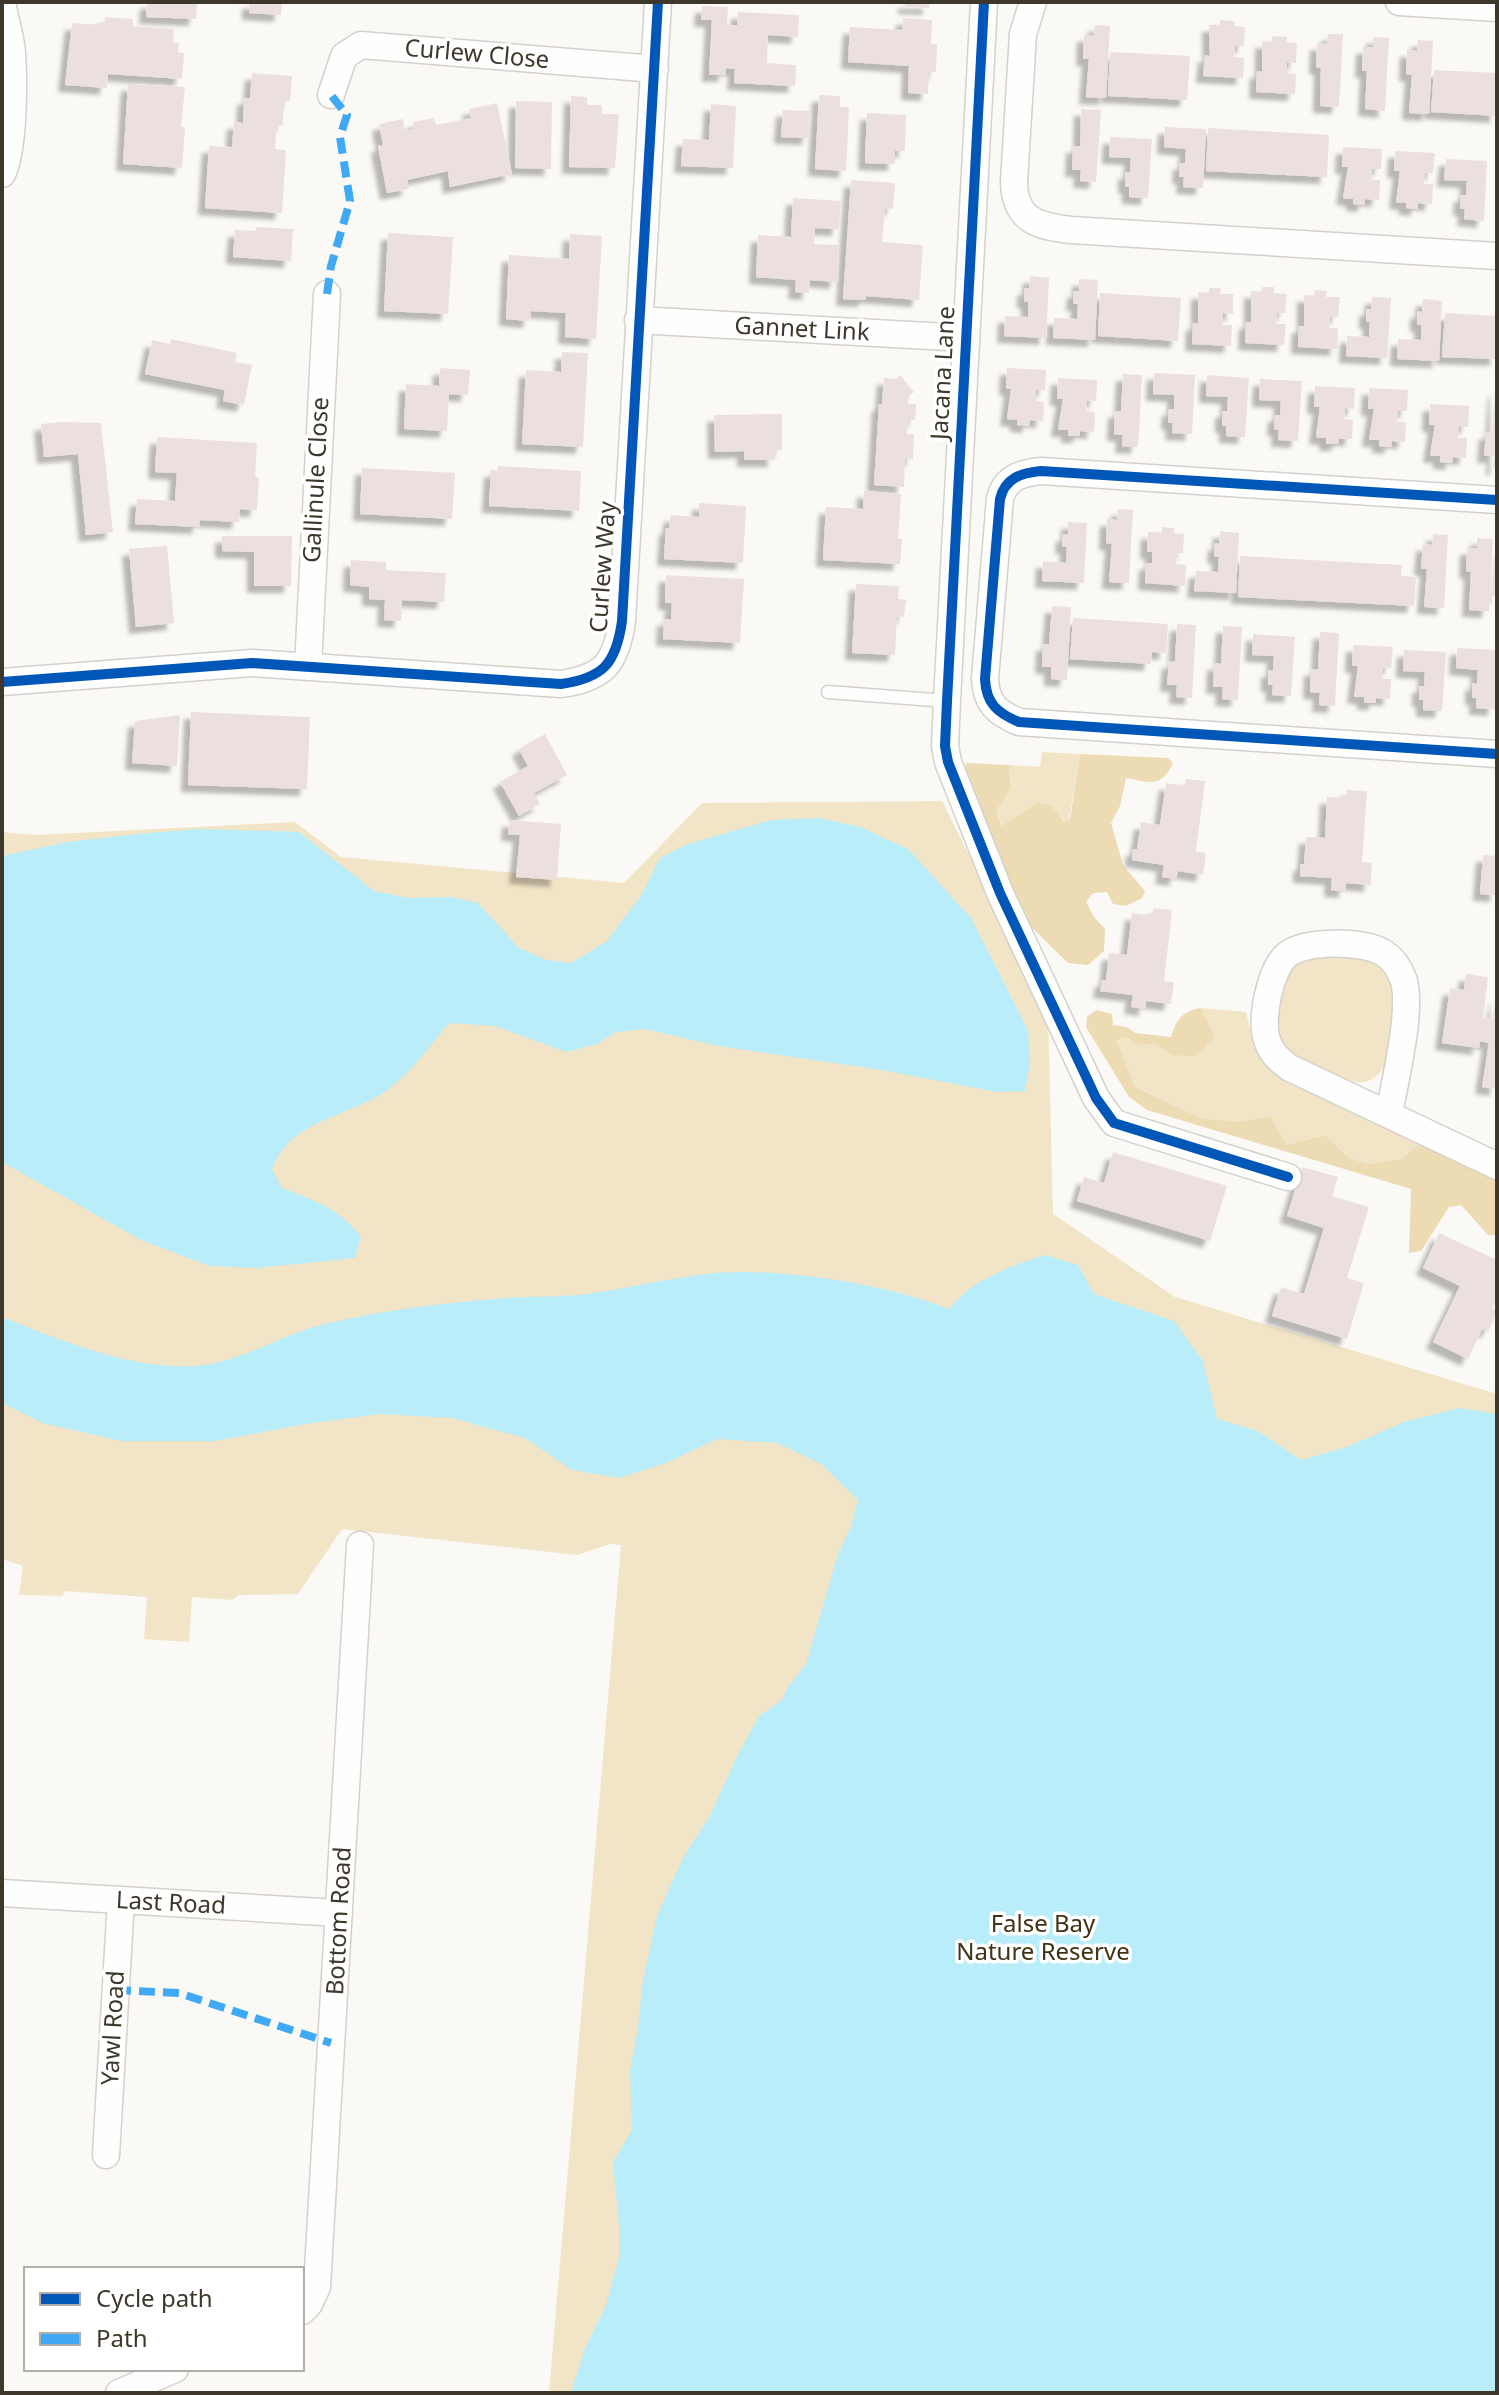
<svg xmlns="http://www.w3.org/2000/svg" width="1499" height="2395" font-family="'Noto Sans',sans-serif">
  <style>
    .green { fill: #f2e4c6 }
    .forest { fill: #eddbb3 }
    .water { fill: #baedfa }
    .building { fill: #ebe0df; filter: url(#shadow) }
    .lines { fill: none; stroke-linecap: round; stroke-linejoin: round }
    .lane-casing { stroke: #d4d1ca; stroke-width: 15 }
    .street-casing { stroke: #d4d1ca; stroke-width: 29 }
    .lane { stroke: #fefefe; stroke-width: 12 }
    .street { stroke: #fefefe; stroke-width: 26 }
    .quiet { stroke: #3fa9f5; stroke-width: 8; stroke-dasharray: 16 8; stroke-linecap: butt }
    .cycleway-casing { stroke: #fff; stroke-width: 15 }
    .cycleway { stroke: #0057b8; stroke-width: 10 }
    .labels { text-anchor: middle; stroke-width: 7; stroke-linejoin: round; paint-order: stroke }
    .street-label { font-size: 24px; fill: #3e382c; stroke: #fff }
    .park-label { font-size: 24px; fill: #403213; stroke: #fff }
  </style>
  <defs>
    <filter id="shadow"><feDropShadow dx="-7" dy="7" stdDeviation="2" flood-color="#0004"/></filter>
  </defs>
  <rect width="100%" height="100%" fill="#fbf9f6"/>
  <path class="green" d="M1042 752 1080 754 1069 821 1003 827 996 811 1011 788 1009 765 1040 767Z
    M942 801 1048 1013 1053 1214 1175 1297 1497 1394V2393H549L621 1545 610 1544 577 1555 342 1529 298 1594 239 1595 232 1600 192 1597 189 1642 144 1639 147 1597 66 1591 62 1596 19 1595 23 1566 2 1559V832L34 835 295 822 341 857 624 883 702 803Z
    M1318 956 1368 959 1385 968 1398 993 1388 1056C1374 1098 1345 1080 1317 1067 1306 1062 1293 1058 1285 1048 1271 1028 1277 982 1295 966 1301 960 1310 958 1318 956Z
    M1201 1008 1246 1012 1255 1050 1276 1075 1420 1143 1403 1159 1369 1164 1349 1158 1325 1135 1287 1145 1270 1116 1237 1122 1201 1118 1135 1087 1115 1040 1127 1037 1136 1045 1155 1043 1172 1055 1213 1037Z"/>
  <path class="forest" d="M1080 754 1168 758 1173 763C1161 789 1149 782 1126 778L1120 806 1111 823 1123 865 1145 891 1142 898 1126 906 1113 904 1107 892 1093 893 1086 902 1094 917 1105 929 1104 951 1088 965 1068 963 1016 912 963 791 966 763 1009 765 1011 788 996 811 1002 826 1037 803 1052 806 1063 822 1070 820Z
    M1201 1008 1214 1037 1197 1056 1172 1055 1155 1044 1136 1045 1127 1037 1116 1040 1135 1087 1201 1118 1237 1122 1270 1116 1287 1145 1325 1135 1349 1158 1369 1164 1402 1159 1420 1143 1497 1179V1235H1488L1461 1205 1449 1207 1421 1251 1409 1253 1411 1189 1147 1110 1129 1097 1086 1027 1087 1017 1096 1010 1112 1014 1113 1025 1127 1027 1135 1033 1171 1037C1177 1018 1182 1012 1201 1008Z"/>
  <path class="water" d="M820 818 860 827 908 849 971 918 1028 1030 1030 1064 1025 1091 997 1092 881 1070 718 1046 645 1029 616 1032 597 1044 566 1052 495 1026 449 1023C431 1044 414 1070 391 1087 351 1119 294 1115 272 1169L282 1188C314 1200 340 1209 361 1237L355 1258 257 1268 209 1266 141 1240 2 1162V856L67 842 147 833 201 829 299 832 374 891 409 898 451 897 478 903 519 948 547 960 571 963 607 941 642 894 660 858 688 844 771 820Z
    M1045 1255 1078 1265 1094 1294 1174 1321 1203 1361 1217 1419 1258 1431 1301 1460 1347 1447 1404 1422 1460 1408 1497 1414V2393H571L585 2348 605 2308 619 2258V2225L613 2162 632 2130 630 2071 638 2028 642 1986 657 1916 683 1858 711 1814 738 1754 760 1715 781 1701 788 1687 806 1664 838 1554 851 1527 858 1500 821 1464 777 1443 717 1439 666 1463 619 1478 572 1470 525 1438 452 1418 380 1414 305 1424 215 1441H121L42 1423 2 1403V1317C59 1340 132 1370 194 1366 240 1363 278 1336 321 1325 376 1311 450 1302 506 1298 531 1296 555 1297 579 1295 621 1290 663 1279 705 1274 773 1266 886 1283 949 1309 972 1280 1009 1266 1045 1255Z"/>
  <path class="building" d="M147 2H197L196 19 146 17Z
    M249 2H282L281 15 249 13Z
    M905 2H930L929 8 905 7Z
    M702 6 728 7 727 25H737L738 12 799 15 798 37 768 35 767 63 796 65 795 86 734 83 735 69 726 68 725 75H709L712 20H701Z
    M105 17 133 19V26L174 29 173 43H179L178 53H184L182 79 108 74 107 88 65 85 72 23 104 25Z
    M903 18 932 20 931 44H937L936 72H929L928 94 908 93 909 66 848 62 850 27 902 30Z
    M1220 20 1235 21 1234 26 1245 27 1244 46H1235L1234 57 1244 58 1243 78 1203 76 1205 55 1210 56 1209 25H1220Z
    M1095 25 1110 26 1106 98 1086 97 1089 59H1083L1084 35H1094Z
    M1328 34H1343L1339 107 1320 106 1321 68 1316 67 1317 43 1327 44Z
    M1272 36 1287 37V42L1297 43 1296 63 1287 62V73L1296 74 1295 94 1256 92 1257 71 1262 72V41L1272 42Z
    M1373 37 1389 38 1385 111 1365 109 1367 71H1362L1363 47H1373Z
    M1418 40 1433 41 1429 114 1409 113 1412 75 1406 74 1407 50 1417 51Z
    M1110 52 1190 56 1187 100 1108 96Z
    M1434 70 1497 73V116L1431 112Z
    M252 73 292 76 290 101H284L283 125H277L275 149 286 150 282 213 205 208 209 146 232 147 234 122 243 123 244 98H250Z
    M128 84 185 87 181 127H185L182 168 123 164Z
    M819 95 840 96V107H849L846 171 815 169Z
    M571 96 587 97V105H602V114H619L615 168 569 167Z
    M516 101 552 102 551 169 515 168Z
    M497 103 512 174 450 187 448 171 407 180 409 189 387 193 378 146 383 145 379 124 403 119 405 131 415 129 413 122 434 118 436 125 471 118 469 109Z
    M711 104 736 106 733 168 681 166 683 139 709 140Z
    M1081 109 1101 110 1096 182 1080 181 1081 170H1072L1073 146H1080Z
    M783 110 811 111 809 138 781 137Z
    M867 113 906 115 905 151H895V164L865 163Z
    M1165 127 1206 129 1203 188 1183 187 1184 177H1179L1180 163H1185L1186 149 1164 147Z
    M1208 128 1329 135 1327 177 1206 171Z
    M1110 137 1152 139 1148 198 1129 197V187L1125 186V172L1130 173 1131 158 1109 157Z
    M1343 147 1382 149 1381 169H1372L1371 180H1380L1379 200 1365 199V205L1353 204V199L1343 198 1348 167H1342Z
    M1395 151 1435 153 1433 173H1425L1424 184H1433L1432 204 1418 203V209L1406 208V203L1396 202 1400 171H1394Z
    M1446 159 1487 161 1484 221 1464 219 1465 209H1460L1461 195H1466L1467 181 1444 180Z
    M851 180 895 183 893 209 885 208 882 242 923 245 919 300 866 296 865 300 843 299Z
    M793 198 841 201 839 229 815 228 814 244 839 245 837 282 810 280 809 293 795 292 796 280 756 277 758 235 791 237Z
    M256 227 293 229 291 261 233 257 235 230 256 231Z
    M388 233 453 237 448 314 384 311Z
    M570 234 602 236 596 339 565 337 566 313 531 311 530 321 506 319 509 255 569 259Z
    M1030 276 1049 278 1046 338 1004 336 1005 316 1028 317V302L1024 301V288L1029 289Z
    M1079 279 1098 280 1095 340 1053 338 1054 318 1077 319 1078 304H1073L1074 291H1079Z
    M1262 287H1274V293L1287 294 1285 313H1277L1276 324H1286L1284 345 1245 343 1246 322H1251V291L1261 292Z
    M1209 288H1221L1220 294H1233V314L1223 313V325H1232L1231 346 1192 344 1193 323H1198V292L1209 293Z
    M1315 290 1327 291 1326 297H1340L1338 317H1330L1329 328H1338L1337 349 1298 347 1299 326H1304V295L1314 296Z
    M1100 293 1181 298 1178 341 1098 336Z
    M1372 297 1391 298 1387 358 1346 356 1347 336 1369 337 1370 322H1366V309H1371Z
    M1423 299 1442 301 1439 361 1397 359 1398 339 1421 340V325L1417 324V311L1422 312Z
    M1445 313 1497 316V359L1442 357Z
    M171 339 237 353 235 362 252 365 244 405 223 401 225 390 145 374 152 340 170 344Z
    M562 352 588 353 583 447 522 444 526 370 561 372Z
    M440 368 470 370 468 395 449 394 447 431 404 429 406 384 439 386Z
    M1007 368 1046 370 1045 390H1036V401L1044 402 1043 421 1030 420 1029 426 1017 425V420L1007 419 1011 389 1006 388Z
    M1154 373 1195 375 1192 434 1172 433 1173 423H1168L1169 409H1174V395L1153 394Z
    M1123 374 1142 375 1138 447 1122 446 1123 435 1114 434 1115 411H1121Z
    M900 375 914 392 909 396 908 404H916L915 420H908L907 434H914L913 459 905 458 904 487 874 485 879 404H882L884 378 896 379Z
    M1207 375 1249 378 1245 437 1226 436V426H1222V411H1227L1228 397 1206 396Z
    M1058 378 1097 380 1096 401 1087 400 1086 411 1095 412 1094 432 1080 431V436H1068V430H1058L1063 399H1057Z
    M1260 379 1302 381 1298 441 1278 440 1279 430 1274 429 1275 415H1280L1281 401 1259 400Z
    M1315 386 1355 388 1354 409 1345 408 1344 419 1353 420 1352 439H1339L1338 444H1326V438L1316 437 1320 407H1314Z
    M1369 388 1408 390 1407 411H1398L1397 422H1406L1405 442 1392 441 1391 447 1379 446V440H1369L1374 409H1368Z
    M1495 390H1497V468H1493L1494 456H1484L1486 432 1492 433Z
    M1430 404 1469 406 1468 427H1459L1458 438H1467L1466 458 1453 457 1452 463 1440 462V456H1430L1435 425H1429Z
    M782 414V450L774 451 775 460H744V451L715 452 714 415Z
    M62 422 101 423 113 532 86 535 78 454 44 457 41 424Z
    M157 437 257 443 255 477H259L257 510 240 509 239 522 200 520 199 527 135 524 137 499 175 501 177 473 155 472Z
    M498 466 581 471 579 511 489 506 491 470 497 471Z
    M362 468 455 473 452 519 360 514Z
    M864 491 901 494 898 539H902L900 564 823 560 826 507 863 509Z
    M699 503 746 506 743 563 664 559 666 528H669L671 515 699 517Z
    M1118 509 1133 510 1129 583 1109 582 1112 544 1106 543 1107 519 1117 520Z
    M1068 522 1087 523 1084 583 1042 581 1043 561 1066 563 1067 547H1062L1063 534 1068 535Z
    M1162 527 1174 528V533L1184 534 1183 553H1177L1176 564 1186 565 1185 586 1145 583 1146 563H1152V552H1147L1148 532 1162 533Z
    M1220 531 1239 533 1236 593 1194 591 1196 571 1218 572 1219 557 1214 556 1215 543 1219 544Z
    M1433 534 1448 535 1444 608 1424 607 1427 569H1421L1423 544 1432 545Z
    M222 536H292L291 586H254V552L222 551Z
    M1477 538 1493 539 1489 611 1469 610 1471 572 1466 571 1467 548H1477Z
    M167 546 174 623 136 627 129 549Z
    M1494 554 1497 555V596H1491Z
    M1240 556 1402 565 1401 576 1416 577 1414 606 1238 597Z
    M351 560 386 562V570L446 573 444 602 402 600 401 621 384 620 385 600 369 599V587L350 585Z
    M666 575 744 579 740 643 663 639 664 619H671L672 603H665Z
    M856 584 899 586 898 599 906 600 904 617 897 616 895 655 852 653Z
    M1052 606 1071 607 1067 680 1051 679V667H1042L1043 644H1049Z
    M1073 618 1168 624 1166 653 1152 652 1151 664 1070 659Z
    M1177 624 1196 625 1192 698 1176 697 1177 685H1167L1169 661 1175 662Z
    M1223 626 1242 627 1238 700 1222 699 1223 687H1213L1214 663 1221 664Z
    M1320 632 1339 633 1335 706 1319 705 1320 693 1310 692 1311 669H1318Z
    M1253 634 1295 637 1291 696 1272 695 1273 685H1268V670L1273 671 1274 656 1252 655Z
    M1353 645 1393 647 1391 668 1383 667 1382 679H1391L1390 699 1376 698V703H1364V697H1354L1358 666H1352Z
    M1457 648 1497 650 1495 709 1476 708V698H1472V683L1477 684 1478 670 1456 668Z
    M1404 650 1446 652 1442 711 1423 710V700H1419V686H1424L1425 672 1403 671Z
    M191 712 310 717 307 789 188 785Z
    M180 715 177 766 132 763 135 721Z
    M545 734 567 775 534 793 540 804 519 816 500 782 528 766 519 749Z
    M1186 779 1205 781 1196 851 1206 853 1203 875 1178 871 1176 879 1162 877 1164 865 1132 860 1133 849H1137L1141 822 1160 825 1166 783 1185 786Z
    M1347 790 1367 791 1362 862 1372 863 1371 885 1346 883V891L1331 890 1332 878 1300 876V864H1304L1306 837 1325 838 1327 797 1347 798Z
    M509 820 561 824 557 880 516 877 520 835 508 834Z
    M1483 855 1497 856V895L1480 894Z
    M1153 908 1172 910 1164 981 1174 982 1171 1004 1146 1001V1009L1131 1007 1133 995 1100 991 1102 980H1106L1109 953 1127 955 1132 913 1152 916Z
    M1466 974 1488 977 1483 1017 1492 1019 1497 994V1089L1482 1087 1489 1043 1480 1041 1479 1048 1442 1043 1450 988 1464 990Z
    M1113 1152 1227 1186 1210 1241 1077 1201 1084 1177 1104 1183Z
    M1302 1167 1338 1177 1332 1196 1369 1207 1347 1278 1364 1283 1347 1339 1272 1316 1281 1287 1304 1294 1324 1228 1287 1216Z
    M1439 1233 1497 1260V1298L1492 1308 1497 1310V1313L1488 1331 1482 1329 1468 1359 1433 1342 1460 1286 1423 1268Z"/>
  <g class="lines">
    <defs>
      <path id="lane" d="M828 692 947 701"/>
      <path id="street" d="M984 2 947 701 945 746 948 762 1000 893 1096 1098 1114 1123 1288 1177
        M1033 2 1023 34 1014 182C1015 221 1038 226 1071 230L1497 256
        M1399 2 1497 8
        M2 3C5 19 11 37 12 53 14 81 14 151 2 174
        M331 95 344 56 361 45 655 69
        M638 320 965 338
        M1497 500 1041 471C1021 473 1005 478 1000 499L985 679C986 703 997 713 1019 722L1497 754
        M308 667 327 294
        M2 682 252 663 561 684C603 678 616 664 622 621L658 2
        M1389 1114C1395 1080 1412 1013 1404 981 1400 970 1393 958 1382 952 1362 941 1306 940 1288 954 1270 968 1260 1019 1267 1040 1271 1053 1279 1060 1290 1068L1497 1166
        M2 1893 339 1913
        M106 2155 121 1900
        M302 2311 309 2304 317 2287 360 1545
        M119 2393 175 2369"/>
    </defs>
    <use href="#lane" class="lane-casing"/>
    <use href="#street" class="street-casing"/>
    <use href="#lane" class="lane"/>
    <use href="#street" class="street"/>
    <path class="quiet" d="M327 294 331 266 350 201 340 137 347 115 331 95
      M115 1990 179 1993 331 2043"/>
    <defs>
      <path id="cycleway" d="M984 2 947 701 945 746 948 762 1000 893 1096 1098 1114 1123 1288 1177
        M1497 500 1041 471C1021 473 1005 478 1000 499L985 679C986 703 997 713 1019 722L1497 754
        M2 682 252 663 561 684C603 678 616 664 622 621L658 2"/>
    </defs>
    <use href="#cycleway" class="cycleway-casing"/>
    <use href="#cycleway" class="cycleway"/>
  </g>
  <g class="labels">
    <g class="street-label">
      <text transform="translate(477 54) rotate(5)" y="8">Curlew Close</text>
      <text transform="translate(802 329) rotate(3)" y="8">Gannet Link</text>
      <text transform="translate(943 373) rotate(-87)" y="8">Jacana Lane</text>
      <text transform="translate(316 480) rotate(-87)" y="8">Gallinule Close</text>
      <text transform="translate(603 567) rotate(-86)" y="8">Curlew Way</text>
      <text transform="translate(171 1903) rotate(3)" y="8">Last Road</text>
      <text transform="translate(339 1921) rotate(-87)" y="8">Bottom Road</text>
      <text transform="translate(113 2028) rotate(-87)" y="8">Yawl Road</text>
    </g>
    <g class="park-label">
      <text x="1043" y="1932">False Bay<tspan x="1043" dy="28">Nature Reserve</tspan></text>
    </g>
  </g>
  <rect width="1499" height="2395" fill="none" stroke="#3e382c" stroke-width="8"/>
  <rect x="24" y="2267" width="280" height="104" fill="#ffffff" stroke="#b2afab" stroke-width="2"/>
  <rect x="40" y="2293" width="40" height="12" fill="#0057b8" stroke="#b2afab" stroke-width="2"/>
  <text x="96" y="2307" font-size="24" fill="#3e382c">Cycle path</text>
  <rect x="40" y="2333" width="40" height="12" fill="#3fa9f5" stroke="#b2afab" stroke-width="2"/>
  <text x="96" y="2347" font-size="24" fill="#3e382c">Path</text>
</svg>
